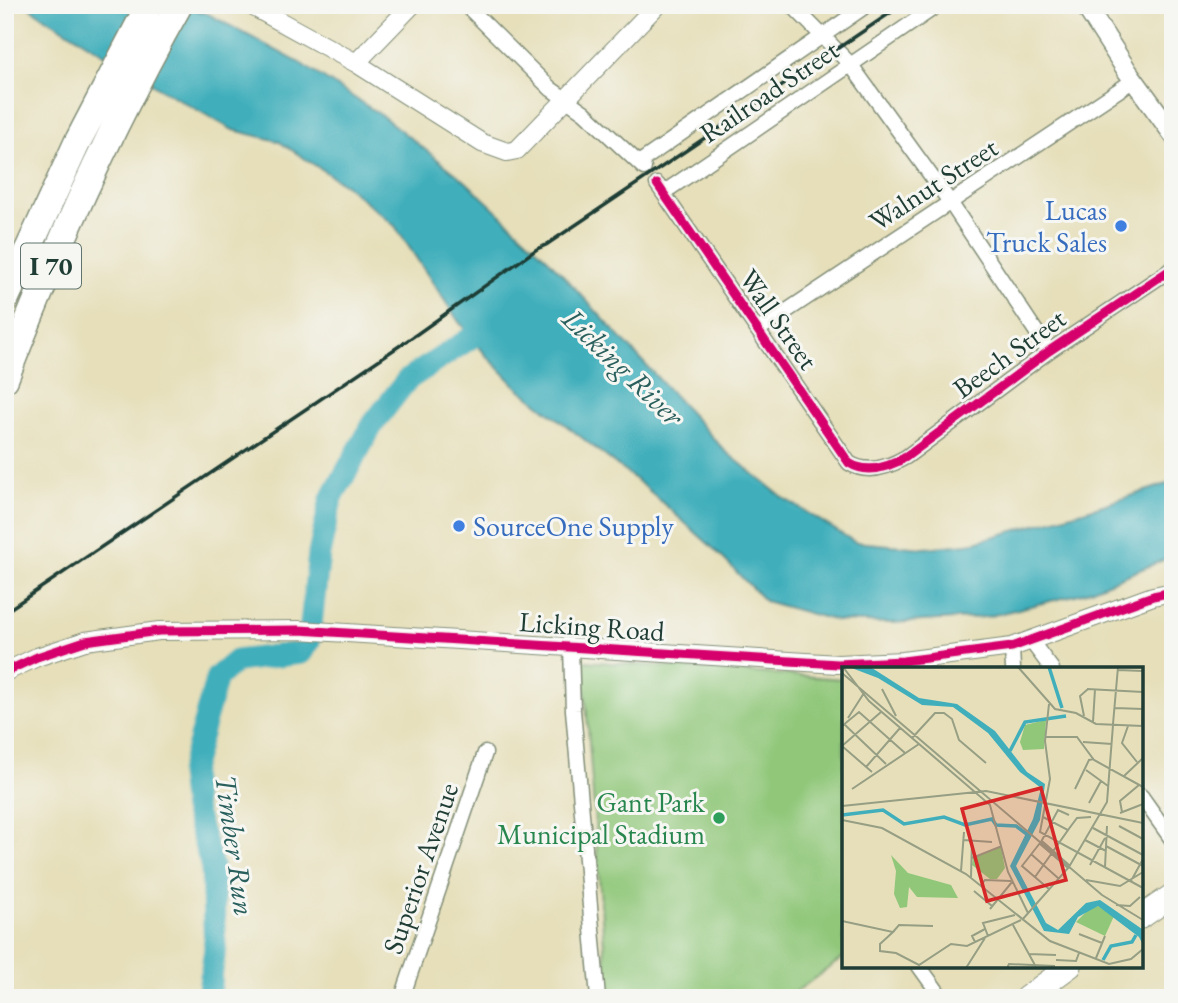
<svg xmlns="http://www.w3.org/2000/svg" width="1178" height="1003" font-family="'EB Garamond',serif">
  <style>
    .green { fill: #90c779; stroke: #588256; stroke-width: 2 }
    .water { fill: #40afbb; stroke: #307678; stroke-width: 2 }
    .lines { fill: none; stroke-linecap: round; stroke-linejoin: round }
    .river { stroke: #40afbb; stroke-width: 23 }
    .minor-casing { stroke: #828e77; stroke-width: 17 }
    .tertiary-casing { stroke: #828e77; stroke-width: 20 }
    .secondary-casing { stroke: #828e77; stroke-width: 22 }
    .primary-casing { stroke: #828e77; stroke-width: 25 }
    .motorway-casing { stroke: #828e77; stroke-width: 29 }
    .minor { stroke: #fff; stroke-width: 14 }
    .tertiary { stroke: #fff; stroke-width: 18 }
    .secondary { stroke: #fff; stroke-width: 19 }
    .primary { stroke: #fff; stroke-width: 23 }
    .motorway { stroke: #fff; stroke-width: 26 }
    .rail { stroke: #1f3d34; stroke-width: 3.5 }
    .cycleway-casing { stroke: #f6f6f2; stroke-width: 13 }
    .cycleway { stroke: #d6006c; stroke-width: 9 }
    .shop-dot { fill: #3f7fe0; stroke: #f6f6f2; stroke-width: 2.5 }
    .leisure-dot { fill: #2e9e5b; stroke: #f6f6f2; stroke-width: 2.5 }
    .labels { text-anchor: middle; stroke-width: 6; stroke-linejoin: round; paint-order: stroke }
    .shield { fill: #f6f6f2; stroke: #60746d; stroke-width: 2 }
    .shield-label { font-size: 26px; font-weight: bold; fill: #1f3d34 }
    .street-label { font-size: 28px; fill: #1f3d34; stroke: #f6f6f2 }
    .shop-label { font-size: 28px; fill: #366cbe; stroke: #f6f6f2; text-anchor: end }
    .leisure-label { font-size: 28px; fill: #27864d; stroke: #f6f6f2; text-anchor: end }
    .water-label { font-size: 30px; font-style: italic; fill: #295f5c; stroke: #f6f6f2 }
    .inset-river { fill: none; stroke: #40afbb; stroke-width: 3.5 }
    .inset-road { fill: none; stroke: #969e84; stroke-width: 2 }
    .view { fill: #d62828; fill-opacity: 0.15; stroke: #d62828; stroke-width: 3.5 }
    .inset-edge { fill: none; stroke: #1f3d34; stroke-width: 3.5 }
  </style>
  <rect width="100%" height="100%" fill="#f6f6f2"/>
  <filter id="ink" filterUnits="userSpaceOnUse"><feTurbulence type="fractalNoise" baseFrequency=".0143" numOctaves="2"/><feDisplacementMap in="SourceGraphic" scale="14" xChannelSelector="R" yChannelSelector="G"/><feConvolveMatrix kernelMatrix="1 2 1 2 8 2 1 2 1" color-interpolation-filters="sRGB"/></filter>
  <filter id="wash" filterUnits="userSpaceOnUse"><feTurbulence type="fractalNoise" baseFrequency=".00686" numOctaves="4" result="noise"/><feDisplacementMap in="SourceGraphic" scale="28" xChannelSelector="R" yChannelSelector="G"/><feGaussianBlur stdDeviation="1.57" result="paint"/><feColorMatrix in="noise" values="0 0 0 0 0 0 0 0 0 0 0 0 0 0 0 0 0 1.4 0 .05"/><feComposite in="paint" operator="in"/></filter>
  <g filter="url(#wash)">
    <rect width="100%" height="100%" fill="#e6dfba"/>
    <path class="green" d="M583 661 844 679V957L787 998H608Z"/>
    <path class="water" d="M25 5H178L208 14 300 63 381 115 464 180 549 260 725 451 782 497 855 542 924 548 968 544 1097 507 1173 482V556L1083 593 986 617 891 623 837 621 765 601 713 548 645 487 517 387 485 354 459 322 395 226 348 187 278 141 233 130 164 91Z"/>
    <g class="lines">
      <path class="river" d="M208 998 215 949 212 866 194 809 190 774 217 677 236 661 301 653 309 642 319 554 331 499 373 424 407 380 498 320"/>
    </g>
  </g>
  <g filter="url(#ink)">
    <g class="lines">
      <defs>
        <path id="minor" d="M466 5 551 89 584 112 644 168
          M792 5 851 65 950 202 1049 351
          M640 162 867 5
          M657 184 849 463C868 475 889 467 906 457L1049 351 1173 268
          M663 193 938 5
          M758 330 1134 80
          M1031 641 1052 669
          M1012 647 1013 669
          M571 648 573 710 598 998
          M1141 796 1173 841
          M919 966 942 998
          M402 998 485 753"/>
        <path id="tertiary" d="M250 5 356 63 482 143 507 152 517 150 657 5
          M356 63 412 5
          M5 672 37 657 85 641 159 631 299 630 838 664 903 661 1012 647 1153 596 1173 592"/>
        <path id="secondary" d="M1085 5 1128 72 1173 134"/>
        <path id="primary" d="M1141 917 1173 895
          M1026 998 1070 966"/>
        <path id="motorway" d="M5 300 77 143 149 5
          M5 379C55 250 111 125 179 5"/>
      </defs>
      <use href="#minor" class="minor-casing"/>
      <use href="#tertiary" class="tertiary-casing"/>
      <use href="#secondary" class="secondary-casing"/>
      <use href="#primary" class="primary-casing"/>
      <use href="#motorway" class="motorway-casing"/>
      <use href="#minor" class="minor"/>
      <use href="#tertiary" class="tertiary"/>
      <use href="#secondary" class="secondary"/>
      <use href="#primary" class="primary"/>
      <use href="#motorway" class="motorway"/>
      <path class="rail" d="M5 612 417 334 537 249 546 245 902 5"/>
      <defs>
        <path id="cycleway" d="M657 184 849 463C868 475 889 467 906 457L1049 351 1173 268
          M5 672 37 657 85 641 159 631 299 630 838 664 903 661 1012 647 1153 596 1173 592"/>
      </defs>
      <use href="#cycleway" class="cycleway-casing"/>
      <use href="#cycleway" class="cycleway"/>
    </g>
  </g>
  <g class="shop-dot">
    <circle cx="1121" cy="226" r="7"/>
    <circle cx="459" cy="526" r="7"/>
  </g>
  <circle class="leisure-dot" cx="719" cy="818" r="7"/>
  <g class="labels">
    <rect class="shield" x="21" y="243.5" width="60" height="45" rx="5"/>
    <g class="shield-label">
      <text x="51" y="275">I 70</text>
    </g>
    <g class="street-label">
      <text transform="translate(769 91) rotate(-34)" y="10">Railroad Street</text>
      <text transform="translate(933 184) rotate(-33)" y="10">Walnut Street</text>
      <text transform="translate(779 319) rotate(55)" y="10">Wall Street</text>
      <text transform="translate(1009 353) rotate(-36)" y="10">Beech Street</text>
      <text transform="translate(592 626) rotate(4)" y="10">Licking Road</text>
      <text transform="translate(420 868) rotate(-71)" y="10">Superior Avenue</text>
    </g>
    <g class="shop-label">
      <text x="1107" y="220">Lucas<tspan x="1107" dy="32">Truck Sales</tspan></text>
      <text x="473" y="536" text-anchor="start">SourceOne Supply</text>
    </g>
    <g class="leisure-label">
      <text x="705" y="812">Gant Park<tspan x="705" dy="32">Municipal Stadium</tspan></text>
    </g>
    <g class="water-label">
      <text transform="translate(623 367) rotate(44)" y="10">Licking River</text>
      <text transform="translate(235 845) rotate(82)" y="10">Timber Run</text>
    </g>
  </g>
  <g transform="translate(842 667)">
    <rect width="301" height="301" fill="#e6dfba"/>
    <path d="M204 53 202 82 181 83 178 75 183 58ZM159 180 163 201 155 212H148L130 198 131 191ZM49 188 66 206 109 218 116 231 75 230 67 220 65 240 58 241 52 227 54 204ZM256 239 272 249 263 269 234 255 248 241Z" fill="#90c779"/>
    <path d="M7 0 30 1 77 31 115 37 153 64 185 105 203 117 198 153 174 199 204 256 216 263 244 236 258 233 300 262 301 278 297 270 256 239 236 250 227 267 202 264 168 199 191 152 199 121 178 105 146 66 111 40 80 38 36 11Z" fill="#40afbb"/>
    <path class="inset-river" d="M207 0 220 41M168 84 183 55 224 49M0 148 41 143 62 157 102 150 123 158 150 152 154 158 174 159 186 168M261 293 269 279 290 275 294 268"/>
    <path class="inset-road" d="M1 0 27 34 148 138 166 205 186 246M176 0 213 42 234 46 254 57 301 59M276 3 301 4M0 6 260 228 301 253M40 22 54 49M245 22 301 25M207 37 203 74 208 112 198 165 301 221M273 41 301 42M242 49 238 29 246 22M6 51 22 26M251 55 253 22M2 57 44 97M271 57 276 0M300 58 301 32M0 59 17 45 63 86M286 59 280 76 295 95M203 70H235L252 93 301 120M70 71 93 46H102L110 52 117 73 144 96M241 75 270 77M0 79 39 45M0 79 30 105M24 100 58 61M244 103 266 119M282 109 301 91M10 122 77 77M233 122 247 93 252 92M247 136 259 114M0 139 144 124 301 156M280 145 278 134 297 118M278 146 301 137M0 153 40 161 124 207 208 274 267 297 289 292 301 282M277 159 301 172M251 161 301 188M226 163 235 151 249 150M121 173 150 175M243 173 264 184M200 174 227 198M199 175 216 143 227 148M198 176 180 199 207 222M198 177 226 201M264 179 301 199M189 187 216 211M130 191 160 179M248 198 263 171M263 200 265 159M119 204 122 165M129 210 130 173M193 210 226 163 201 150M244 213 278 219 301 205M289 214 301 192M139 218 143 213 169 214M132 224 150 239M274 238 288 239 298 230M148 242 170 215M180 253 227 200 265 135 271 58M0 254 51 265 38 277V284L54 286 77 298 109 277 125 279 179 253M171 258 194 300M51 265 57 258 91 259M237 267 260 276M146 269 141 256 173 248M133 275 130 269 143 262M187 287 214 288M254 291 263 269M214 293 234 294 237 286M124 301 143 271M165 301 167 297 213 299"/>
    <path class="view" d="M199 121 224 213 145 234 120 142Z"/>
    <rect width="301" height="301" class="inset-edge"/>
  </g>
  <rect width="1178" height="1003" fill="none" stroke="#f6f6f2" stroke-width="28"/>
</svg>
